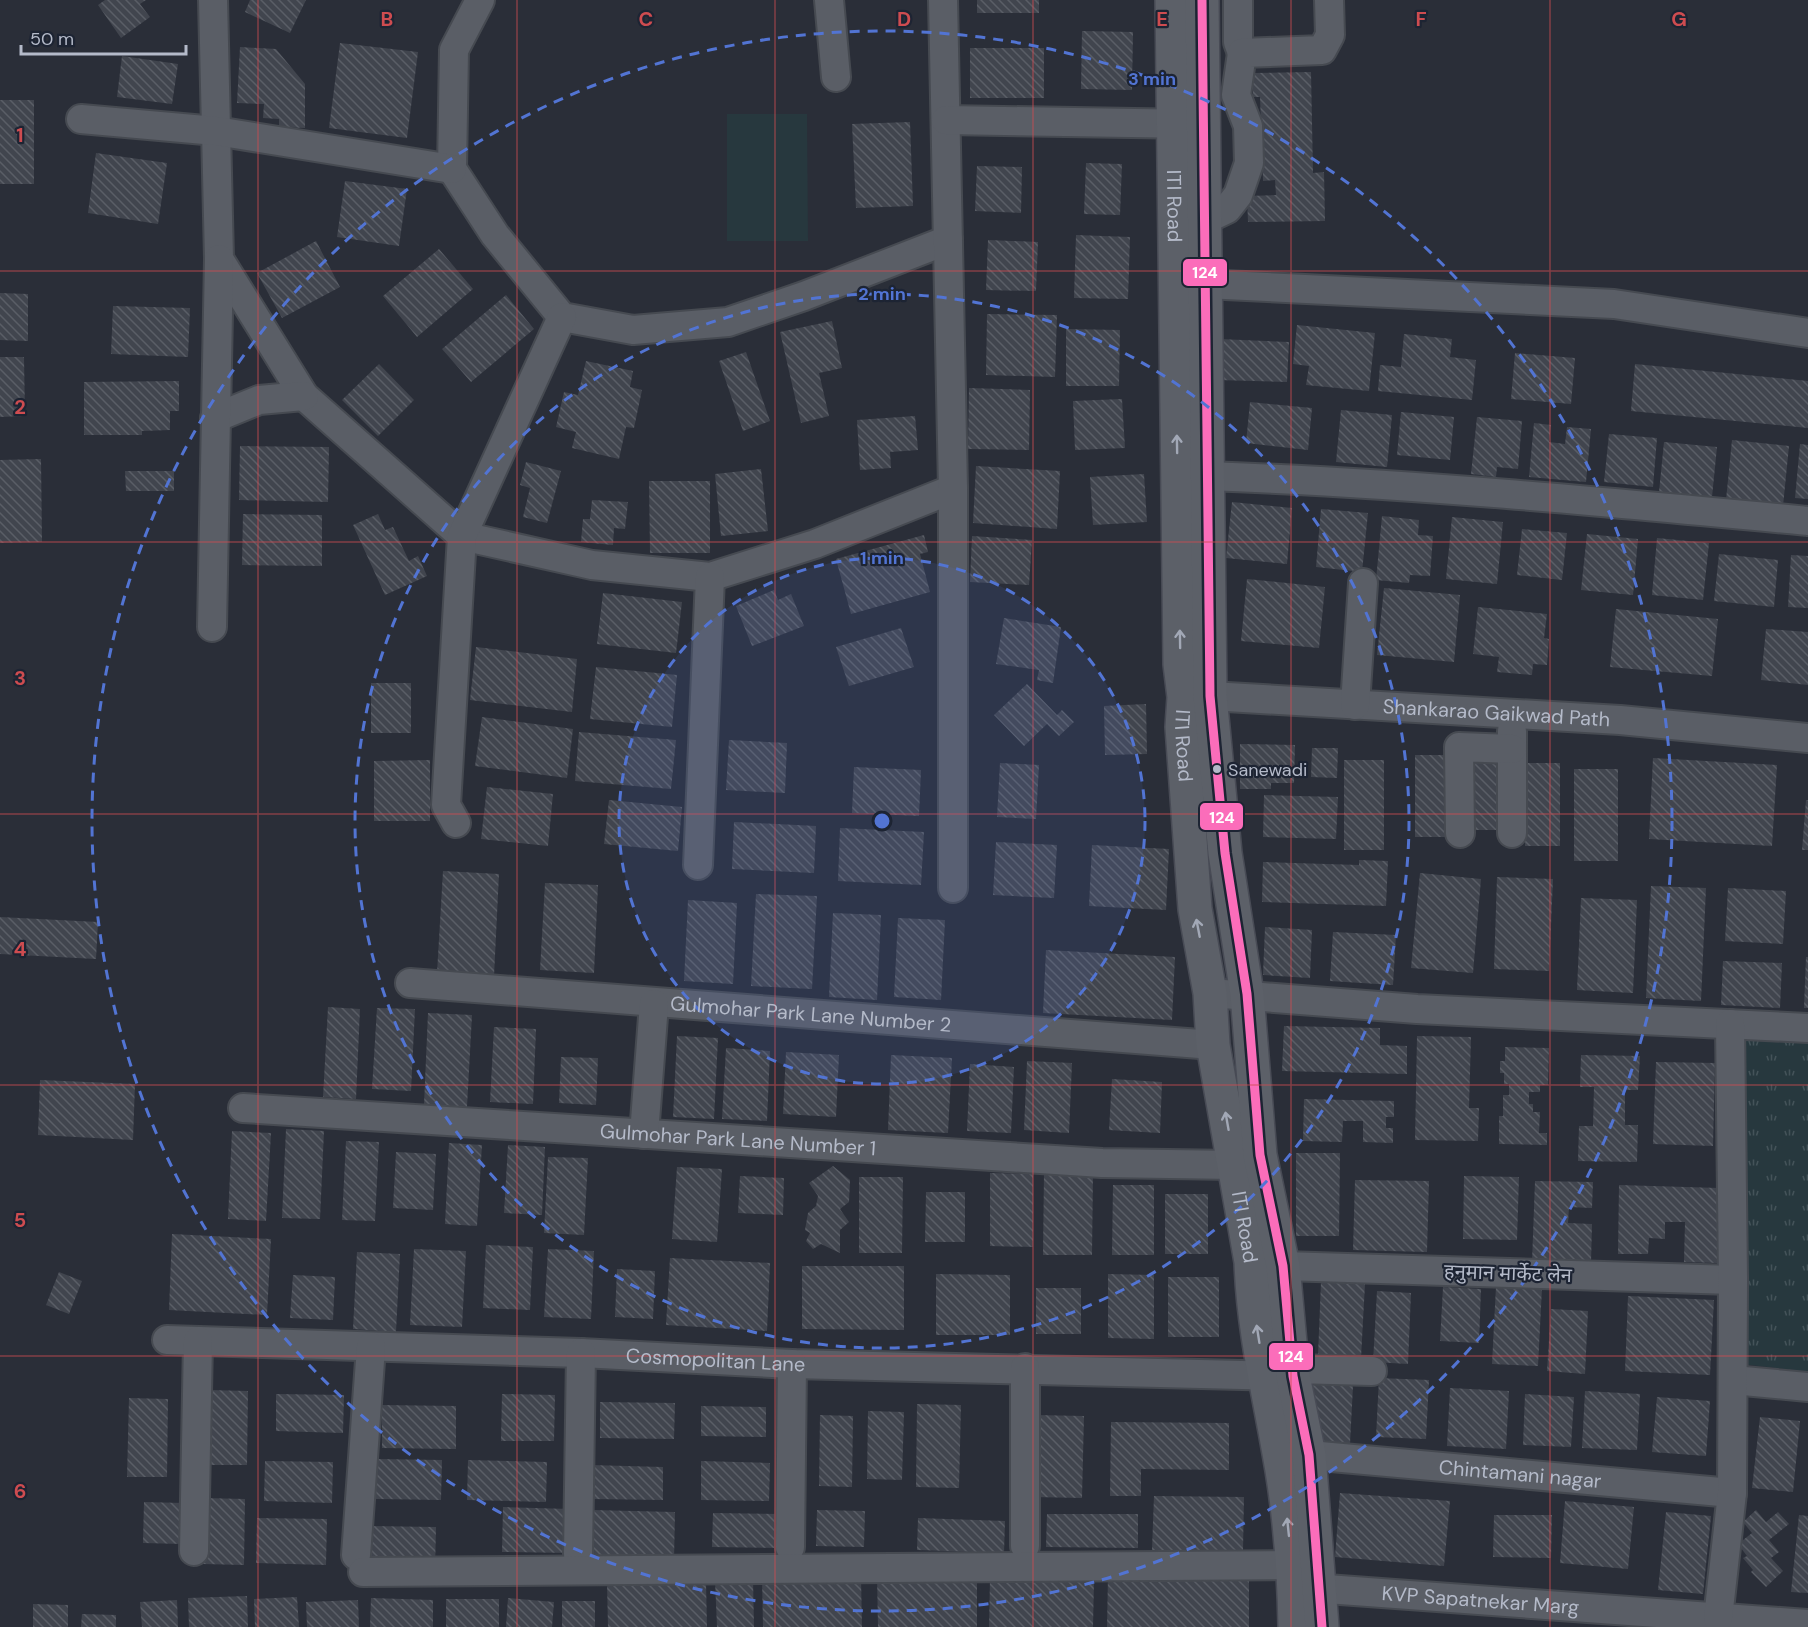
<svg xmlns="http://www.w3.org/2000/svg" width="1808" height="1627" font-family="'DM Sans','Noto Sans Devanagari',sans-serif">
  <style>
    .grass { fill: url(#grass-tufts) }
    .garden { fill: #27383e }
    .building { fill: url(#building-back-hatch) }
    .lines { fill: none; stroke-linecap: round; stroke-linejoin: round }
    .minor-casing { stroke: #464a51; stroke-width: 32 }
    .major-casing { stroke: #484b55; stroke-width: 36 }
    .minor { stroke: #5a5e66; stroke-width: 28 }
    .major { stroke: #5c6068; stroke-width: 33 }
    .bus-1-casing { stroke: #1d2433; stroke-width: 14 }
    .bus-1 { stroke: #fb6dba; stroke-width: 9 }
    .oneway { stroke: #a2a8b6 }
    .grid { fill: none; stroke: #ce4c50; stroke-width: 1.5; stroke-opacity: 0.55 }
    .ring { fill: none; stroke: #5274d3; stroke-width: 3; stroke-dasharray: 10 8 }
    .bus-dot { fill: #b4bac9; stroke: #1d2433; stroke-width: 2 }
    .labels { text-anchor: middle; stroke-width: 4.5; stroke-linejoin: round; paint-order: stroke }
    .bus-label { font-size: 18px; fill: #b4bac9; stroke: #1d2433; text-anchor: start }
    .street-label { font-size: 20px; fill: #b4bac9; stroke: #1d2433 }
    .grid-label { font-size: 20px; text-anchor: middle; font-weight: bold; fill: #ce4c50; stroke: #1d2433; stroke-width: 4.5; stroke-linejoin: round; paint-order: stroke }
    .centre { fill: #5274d3; stroke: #1d2433; stroke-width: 3 }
    .ring-label { font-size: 18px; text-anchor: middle; font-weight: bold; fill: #5274d3; stroke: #1d2433; stroke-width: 4.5; stroke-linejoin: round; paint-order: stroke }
    .line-badge { stroke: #1d2433; stroke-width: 2 }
    .badge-label { font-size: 16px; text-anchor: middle; font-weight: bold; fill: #fff }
  </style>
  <defs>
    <pattern id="grass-tufts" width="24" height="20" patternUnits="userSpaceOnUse" patternTransform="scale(1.5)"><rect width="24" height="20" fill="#27383e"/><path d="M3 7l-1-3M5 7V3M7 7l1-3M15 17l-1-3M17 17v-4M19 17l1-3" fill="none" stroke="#445359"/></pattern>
    <pattern id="building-back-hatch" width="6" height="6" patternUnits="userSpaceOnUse" patternTransform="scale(1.5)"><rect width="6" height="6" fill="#41454e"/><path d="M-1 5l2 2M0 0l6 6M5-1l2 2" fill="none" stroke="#5a5e66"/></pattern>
  </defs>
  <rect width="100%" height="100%" fill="#2a2e38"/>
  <path class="grass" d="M1744 1036 1808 1041V1372L1742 1364Z"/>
  <path class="garden" d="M727 114H807L808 241H727Z"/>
  <path class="building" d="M105 0H146L140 4 150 17 121 38 98 5Z
    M250 0H306L290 33 245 12Z
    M977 0H1039V13H977Z
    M1082 31 1133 32 1132 90 1081 89Z
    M340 43 418 52 407 138 329 128Z
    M240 47 276 49 305 84V128L279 127V119L263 118 264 104 237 103Z
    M970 48H1044V98H970Z
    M122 56 178 64 172 104 117 97Z
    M1311 72 1313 173 1324 172 1325 221 1248 222 1247 196 1276 195 1275 180 1263 181 1260 97H1253V73Z
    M0 100H34V184H0Z
    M910 122 913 206 856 208 852 124Z
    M96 153 167 163 158 224 88 213Z
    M1086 163 1122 164 1120 215 1084 214Z
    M977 166 1022 167 1021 213 975 211Z
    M345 181 407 189 399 246 337 237Z
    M1076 235 1130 237 1128 299 1074 298Z
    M988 240 1038 242 1036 291 986 290Z
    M316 241 340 287 282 318 257 273Z
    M439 249 473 289 417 337 383 296Z
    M0 293 28 294V341L0 340Z
    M506 295 534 329 471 382 442 349Z
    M113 306 190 308 188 357 111 354Z
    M987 314 1057 315 1055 377 986 375Z
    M832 321 842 368 819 373 829 416 801 423 780 332Z
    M1297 325 1375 333 1369 391 1306 385 1309 366 1293 364Z
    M1066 329 1120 330 1119 386H1066Z
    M1404 334 1452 339 1450 357 1476 360 1472 400 1378 391 1380 365 1401 367Z
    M1219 339 1289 342 1287 382 1217 380Z
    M746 352 770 421 743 431 719 361Z
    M1515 353 1575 358 1571 404 1511 399Z
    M0 357H24L25 416 0 417Z
    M586 361 633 371 630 387 642 390 634 428 626 427 619 459 572 448 576 432 556 427 564 392 578 395Z
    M379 364 414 400 378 436 342 400Z
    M1635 364 1808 381V428L1631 411Z
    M179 381V411H170V430L142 431V435H84V382Z
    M969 388 1030 390 1029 450 968 449Z
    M1122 399 1125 448 1075 450 1073 401Z
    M1250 402 1312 408 1308 450 1246 443Z
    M1341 410 1392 415 1387 467 1336 462Z
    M1401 412 1454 417 1450 460 1397 455Z
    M915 416 918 450 890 452 891 468 860 470 857 420Z
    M1477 417 1522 421 1518 469 1497 467 1496 477 1471 474Z
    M1534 423 1551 425 1549 442 1565 444 1567 427 1591 429 1586 482 1529 477Z
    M1609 434 1657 438 1653 487 1604 482Z
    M1732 440 1789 446 1783 506 1726 500Z
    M1664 442 1717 447 1712 497 1659 492Z
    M1800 444 1808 445V499L1795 498Z
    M240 446 329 447 328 502 239 500Z
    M41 459 42 542 0 543V460Z
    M526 462 561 471 547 523 523 517 530 488 520 485Z
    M976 466 1060 471 1057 529 973 523Z
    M761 469 768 531 721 536 715 474Z
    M125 471H174V491H126Z
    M1144 474 1147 522 1093 525 1090 477Z
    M649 481H710V553H650Z
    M592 500 628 502 625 529 614 528 613 545 581 542 583 519H590Z
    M1232 502 1292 508 1287 564 1226 558Z
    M1321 509 1368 513 1362 572 1316 567Z
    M243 514 322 515V566L242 565Z
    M378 514 385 530 393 527 409 561 418 556 427 576 385 595 353 525Z
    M1382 516 1419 520 1418 535 1433 536 1430 576 1410 575 1409 583 1376 580Z
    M1452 517 1503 522 1497 584 1446 579Z
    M1522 529 1567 533 1562 580 1517 575Z
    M1587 534 1638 539 1633 595 1581 590Z
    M924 535 928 552 920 554 930 592 851 614 836 559Z
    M972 536 1032 540 1029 585 970 582Z
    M1657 538 1709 543 1703 600 1652 595Z
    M1719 554 1778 560 1774 607 1714 601Z
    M1791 555 1808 556V608L1788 607Z
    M1247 579 1325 587 1319 648 1241 641Z
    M1384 588 1460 595 1454 662 1377 655Z
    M774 590 778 600 791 594 804 626 752 646 736 606Z
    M603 593 682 602 676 653 597 644Z
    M1478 607 1547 614 1544 638 1549 639 1547 665 1533 664 1532 675 1497 672 1499 657 1473 654Z
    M1616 609 1718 619 1712 676 1610 667Z
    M1004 618 1061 627 1053 683 1037 680 1039 670 996 664Z
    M901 628 914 667 849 686 836 647Z
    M1766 629 1808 632V685L1761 680Z
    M476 647 577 659 572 712 470 700Z
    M596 667 677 675 672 727 590 719Z
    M371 683H411V733H371Z
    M1027 684 1057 715 1062 710 1074 722 1059 736 1047 724 1024 746 994 715Z
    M1146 704 1147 754 1105 755 1104 706Z
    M482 717 573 729 567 778 475 766Z
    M579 732 676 740 671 789 575 781Z
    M729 740 787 743 785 793 726 790Z
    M1240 744 1295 745 1294 783H1271V789H1240Z
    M1312 748H1338L1337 778 1311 777Z
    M1472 754H1505V830H1472Z
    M1415 755H1452V837H1415Z
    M1653 758 1777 765 1772 846 1649 839Z
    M430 760V821H374V761Z
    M1344 760H1384V850H1344Z
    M1000 763 1039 765 1036 819 997 817Z
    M1525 763H1560V846H1525Z
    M854 767 921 770 919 816 852 813Z
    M1574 769H1618V861H1574Z
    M487 787 553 794 548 846 481 839Z
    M1264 795 1338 797 1336 839 1263 837Z
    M609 800 682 807 678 851 604 844Z
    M1806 800H1808V850H1802Z
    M734 822 816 826 814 873 732 869Z
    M840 828 924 832 921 885 838 881Z
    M996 842 1057 845 1054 898 993 895Z
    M1092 845 1169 849 1166 910 1089 906Z
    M1359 860 1388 861 1386 906 1262 902 1263 862 1359 865Z
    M443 871 499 874 494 976 437 973Z
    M1420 873 1481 879 1473 973 1411 968Z
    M1497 877 1553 879 1549 971 1494 969Z
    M545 883 598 885 594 973 540 970Z
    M1651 886 1706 888 1701 1001 1646 998Z
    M1728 888 1786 891 1783 944 1725 941Z
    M756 894 817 896 812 989 751 986Z
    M1581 898 1637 900 1633 993 1577 990Z
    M688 900 737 903 733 984 684 981Z
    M833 913 881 915 877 1000 829 997Z
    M0 917 98 922 96 959 0 954Z
    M898 918 945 920 941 1000 894 997Z
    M1265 927 1312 930 1310 978 1263 975Z
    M1333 932 1396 935 1393 985 1330 981Z
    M1046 950 1175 957 1172 1020 1043 1013Z
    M1806 957H1808V1008H1804Z
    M1723 961 1782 963 1780 1008 1721 1005Z
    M328 1007 360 1009 356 1099 323 1097Z
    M377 1008 415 1009 411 1091 372 1089Z
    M428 1013 472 1015 467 1107 424 1105Z
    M1284 1026 1380 1028V1045L1407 1046V1074L1282 1071Z
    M494 1027 536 1029 533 1104 490 1102Z
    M677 1036 718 1038 714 1119 673 1117Z
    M1417 1036 1471 1037 1469 1108H1479L1478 1141 1415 1140Z
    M1505 1047 1549 1048 1548 1085H1540V1092H1529V1104H1533V1112H1540L1539 1133H1547V1145L1499 1144V1116H1503V1095H1509V1084H1504V1073H1500V1061H1505Z
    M726 1048 770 1051 767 1121 722 1119Z
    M786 1052 839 1055 836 1117 783 1114Z
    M891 1055 952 1058 948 1133 888 1130Z
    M1581 1055 1640 1056 1638 1090H1625V1125H1638L1637 1162 1578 1161 1579 1126H1593L1594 1087H1580Z
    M561 1057 598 1058 596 1105 559 1103Z
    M1027 1061 1072 1063 1069 1133 1024 1130Z
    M1656 1062 1715 1063 1713 1146 1653 1144Z
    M970 1064 1014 1067 1011 1133 967 1131Z
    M1112 1079 1162 1082 1160 1133 1109 1130Z
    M40 1080 135 1084 133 1140 38 1135Z
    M1304 1099 1394 1101V1117H1386V1128H1393V1143L1363 1142V1121H1343L1342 1142 1303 1141Z
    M286 1129 324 1131 320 1219 282 1218Z
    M232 1131 271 1133 266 1221 228 1219Z
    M346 1141 379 1142 375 1221 342 1220Z
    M449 1143 482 1145 477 1226 445 1224Z
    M508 1145 545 1147 542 1215 504 1213Z
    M396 1152 436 1154 433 1210 393 1208Z
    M1296 1153H1340L1339 1236H1296Z
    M548 1157 588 1158 584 1235 544 1233Z
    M833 1166 850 1180 849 1202 840 1209 849 1222 840 1230V1253L821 1244 813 1249 806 1241 810 1233 805 1230 808 1213 816 1206 818 1196 809 1183Z
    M677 1167 722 1169 717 1242 672 1239Z
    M990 1173 1033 1174V1247L990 1246Z
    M1044 1173H1093L1092 1255H1043Z
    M740 1176 784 1178 783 1215 738 1213Z
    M1464 1176 1519 1177 1517 1240 1463 1239Z
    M859 1177H903L902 1253H859Z
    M1355 1180 1429 1181 1427 1252 1353 1250Z
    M1535 1181 1593 1182 1592 1208 1569 1207 1568 1223 1592 1224 1591 1263 1532 1262Z
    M1113 1185H1154V1255H1112Z
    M1619 1185 1719 1188 1717 1263 1684 1262 1685 1222H1665V1239L1649 1238 1648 1254H1618Z
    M926 1192H965V1242H925Z
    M1165 1194H1208V1254H1165Z
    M172 1234 271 1239 267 1315 169 1310Z
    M486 1245 533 1247 530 1310 483 1308Z
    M414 1249 466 1251 462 1327 410 1325Z
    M548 1249 594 1251 591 1319 544 1317Z
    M357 1252 400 1254 396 1332 353 1329Z
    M670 1258 770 1263 767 1331 666 1325Z
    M802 1266H904V1330L802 1329Z
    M617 1269 655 1271 653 1319 615 1317Z
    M59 1272 82 1281 69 1314 46 1305Z
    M936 1274 1010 1275V1335H936Z
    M1108 1274 1154 1275V1339L1108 1338Z
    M293 1275 335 1277 333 1320 290 1318Z
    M1168 1277H1219V1337H1168Z
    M1321 1282 1365 1284 1361 1358 1318 1355Z
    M1496 1286 1542 1288 1538 1366 1492 1364Z
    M1443 1287 1481 1289 1479 1343 1440 1341Z
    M1036 1288H1081V1334H1036Z
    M1377 1291 1411 1293 1408 1364 1373 1362Z
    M1628 1296 1714 1300 1710 1375 1625 1371Z
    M1551 1309 1588 1311 1585 1374 1547 1371Z
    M1379 1378 1429 1380 1426 1439 1376 1437Z
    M1313 1384 1353 1386 1350 1444 1310 1442Z
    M1450 1388 1509 1391 1506 1449 1447 1446Z
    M209 1390 248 1391 247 1465H208Z
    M1585 1391 1640 1394 1637 1450 1582 1448Z
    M276 1394 344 1395 343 1433 276 1431Z
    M502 1394 555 1395 554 1441H501Z
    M1525 1394 1574 1397 1571 1447 1523 1445Z
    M1657 1397 1710 1401 1706 1456 1652 1452Z
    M129 1398 168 1399 167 1477H127Z
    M600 1402 675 1403 674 1439 600 1438Z
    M917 1404 961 1405 959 1488 916 1487Z
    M382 1405 456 1406V1449L382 1448Z
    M701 1406 766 1407V1437L701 1436Z
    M868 1411 904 1412 902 1480 867 1479Z
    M820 1415 853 1416 852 1487 819 1486Z
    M1035 1415 1084 1416 1082 1498 1033 1497Z
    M1760 1417 1800 1421 1793 1492 1752 1488Z
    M1111 1422 1229 1423V1470L1141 1469V1496H1110Z
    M376 1459 442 1460 441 1500 375 1499Z
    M468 1460 547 1462 546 1502 467 1500Z
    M265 1461 333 1462 332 1503 264 1501Z
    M701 1461 770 1463 769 1501 701 1500Z
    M590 1465 663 1467V1500L589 1499Z
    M1340 1493 1450 1501 1444 1566 1335 1557Z
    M1154 1496 1244 1497 1243 1551 1152 1550Z
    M204 1498 245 1499 244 1565 203 1564Z
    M1565 1501 1634 1507 1628 1569 1560 1563Z
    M144 1502 183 1503 182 1544 143 1543Z
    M503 1507 570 1509 569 1553 502 1552Z
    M592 1510 675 1512 674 1561 591 1559Z
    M817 1510 865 1511 864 1547 816 1546Z
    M1756 1510 1766 1522 1778 1512 1789 1524 1769 1540 1779 1552 1771 1558 1783 1571 1766 1587 1751 1572 1753 1570 1743 1558 1747 1556 1738 1544 1752 1533 1743 1522Z
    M1666 1512 1711 1516 1703 1594 1658 1590Z
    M713 1513 780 1514V1548L712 1547Z
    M1047 1514H1138V1548L1046 1547Z
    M1494 1515H1552L1551 1558 1493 1557Z
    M1799 1515 1808 1516V1593L1791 1592Z
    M257 1518 327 1519 326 1565 256 1563Z
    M918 1518 1005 1521 1004 1553 917 1550Z
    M369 1526 436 1527 435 1570 368 1569Z
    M977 1573V1627H878L877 1575Z
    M1108 1575 1249 1578V1627H1107Z
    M861 1577 862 1627H763L762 1578Z
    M753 1578 754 1627H717L715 1580Z
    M990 1578 1094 1581 1093 1627H989Z
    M706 1582 707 1627H608L607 1583Z
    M247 1596 248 1627H189L188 1598Z
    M297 1597 299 1627H255L254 1599Z
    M371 1598 433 1600V1627H370Z
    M508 1598 554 1602 552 1627H506Z
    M446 1599H499V1627H446Z
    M177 1600 178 1627H142L140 1602Z
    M358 1600 359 1627H307L306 1602Z
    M562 1601H595V1627H562Z
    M33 1604 68 1605V1627H33Z
    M82 1614 116 1615V1627H81Z"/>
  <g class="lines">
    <defs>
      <g id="minor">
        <path d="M213 0 219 259 304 396 462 536 592 565 710 577 815 544 953 489"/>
        <path d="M480 0 454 50 452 169 495 235 562 317 633 330 728 322 804 296 948 240"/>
        <path d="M829 0 836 77"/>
        <path d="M943 0 953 489V888"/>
        <path d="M1238 0V42L1242 53"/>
        <path d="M81 119 216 131 452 169"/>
        <path d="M946 120 1195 124"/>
        <path d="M1204 220 1227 209 1238 195 1249 163 1248 126 1236 95 1242 53 1322 50 1330 35 1329 0"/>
        <path d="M1183 283 1614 304 1808 333"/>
        <path d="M215 418 259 400 304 396"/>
        <path d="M1206 476C1407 483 1607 502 1808 521"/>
        <path d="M212 627 219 259"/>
        <path id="s1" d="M1188 697 1210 696 1620 720 1808 738"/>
        <path d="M1355 705 1363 583"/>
        <path d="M1512 731V833"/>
        <path d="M456 823 446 805 462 536 562 317"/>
        <path d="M1460 833 1459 747 1512 749"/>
        <path d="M698 865 710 577"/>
        <path id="s2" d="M410 983 1213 1045"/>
        <path d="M1210 993 1417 1009 1808 1028"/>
        <path id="s3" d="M243 1108 1102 1163 1235 1165"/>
        <path d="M644 1134 654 1004"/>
        <path d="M1283 1266 1733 1280"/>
        <path id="s4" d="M167 1340 581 1353 792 1364 1286 1376"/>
        <path d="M1025 1368V1546"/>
        <path d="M1292 1369 1372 1371"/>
        <path d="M1733 1380 1808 1387"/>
        <path id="s5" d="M1309 1455 1732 1493"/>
        <path d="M790 1547 792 1364"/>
        <path d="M194 1551 198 1341"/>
        <path d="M578 1554 581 1353"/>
        <path d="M356 1555 371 1347"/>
        <path d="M363 1572 1292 1565"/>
        <path id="s6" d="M1299 1587 1808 1624"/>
        <path d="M1718 1618 1732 1493 1733 1280 1730 1024"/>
      </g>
      <g id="major">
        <path id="s7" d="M1172 0 1180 664 1184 697 1182 727 1195 909 1210 993 1213 1045 1251 1262C1253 1327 1268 1390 1279 1453 1289 1507 1294 1572 1295 1627"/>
        <path d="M1202 0 1210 696 1225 853 1247 994 1260 1155 1283 1266 1293 1376 1309 1455 1322 1627"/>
      </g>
    </defs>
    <use href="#minor" class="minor-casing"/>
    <use href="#major" class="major-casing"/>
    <use href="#minor" class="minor"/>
    <use href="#major" class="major"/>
    <defs>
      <path id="bus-1" d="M1202 0 1210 696 1225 853 1247 994 1260 1155 1283 1266 1293 1376 1309 1455 1322 1627"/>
    </defs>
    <use href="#bus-1" class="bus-1-casing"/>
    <use href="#bus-1" class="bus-1"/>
  </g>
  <defs><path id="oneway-shaft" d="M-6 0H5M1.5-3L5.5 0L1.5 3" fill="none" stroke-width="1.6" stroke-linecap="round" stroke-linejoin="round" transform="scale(1.5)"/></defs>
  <g class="oneway">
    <use href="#oneway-shaft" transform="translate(1177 444) rotate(-91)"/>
    <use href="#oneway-shaft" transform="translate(1180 639) rotate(-91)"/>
    <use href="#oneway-shaft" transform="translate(1198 928) rotate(-101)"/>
    <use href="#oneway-shaft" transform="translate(1227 1121) rotate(-100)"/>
    <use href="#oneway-shaft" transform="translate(1258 1334) rotate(-99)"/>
    <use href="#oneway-shaft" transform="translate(1288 1527) rotate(-96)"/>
  </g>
  <path class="grid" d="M258 0V1627M517 0V1627M775 0V1627M1033 0V1627M1291 0V1627M1550 0V1627M0 271H1808M0 542H1808M0 814H1808M0 1085H1808M0 1356H1808"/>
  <circle cx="882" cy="821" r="263" fill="#5274d3" fill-opacity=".12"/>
  <g class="ring">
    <circle cx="882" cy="821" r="263"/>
    <circle cx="882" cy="821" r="527"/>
    <circle cx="882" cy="821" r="790"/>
  </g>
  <circle class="bus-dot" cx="1217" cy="769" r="5"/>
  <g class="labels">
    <g class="bus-label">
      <text x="1228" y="776">Sanewadi</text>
    </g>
    <g class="street-label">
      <text dy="7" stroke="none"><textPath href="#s7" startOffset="206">ITI Road</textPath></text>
      <text dy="7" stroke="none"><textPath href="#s1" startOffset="309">Shankarao Gaikwad Path</textPath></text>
      <text dy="7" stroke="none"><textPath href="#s7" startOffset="746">ITI Road</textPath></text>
      <text dy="7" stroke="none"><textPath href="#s2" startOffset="402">Gulmohar Park Lane Number 2</textPath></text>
      <text dy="7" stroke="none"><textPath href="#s3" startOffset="496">Gulmohar Park Lane Number 1</textPath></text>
      <text dy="7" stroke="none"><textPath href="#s7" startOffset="1232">ITI Road</textPath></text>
      <text transform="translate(1508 1273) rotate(2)" y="7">हनुमान मार्केट लेन</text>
      <text dy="7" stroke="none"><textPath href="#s4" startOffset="549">Cosmopolitan Lane</textPath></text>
      <text dy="7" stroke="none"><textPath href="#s5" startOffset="212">Chintamani nagar</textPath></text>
      <text dy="7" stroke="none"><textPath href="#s6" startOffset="182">KVP Sapatnekar Marg</textPath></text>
    </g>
  </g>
  <g class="grid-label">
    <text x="387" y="26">B</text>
    <text x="646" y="26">C</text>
    <text x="904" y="26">D</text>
    <text x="1162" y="26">E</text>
    <text x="1421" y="26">F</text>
    <text x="1679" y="26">G</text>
    <text x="20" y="142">1</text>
    <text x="20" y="414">2</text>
    <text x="20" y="685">3</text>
    <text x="20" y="956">4</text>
    <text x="20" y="1227">5</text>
    <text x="20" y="1498">6</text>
  </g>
  <circle cx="882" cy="821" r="9" class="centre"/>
  <g class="ring-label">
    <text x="1152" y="85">3 min</text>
    <text x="882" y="300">2 min</text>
    <text x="882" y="564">1 min</text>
  </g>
  <g class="line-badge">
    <rect x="1182" y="258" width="46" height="29" rx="6" fill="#fb6dba"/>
    <rect x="1199" y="802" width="45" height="29" rx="6" fill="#fb6dba"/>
    <rect x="1268" y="1342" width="46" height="29" rx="6" fill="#fb6dba"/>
  </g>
  <g class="badge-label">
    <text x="1205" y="278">124</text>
    <text x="1222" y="823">124</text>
    <text x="1291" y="1362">124</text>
  </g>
  <path d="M21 45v9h165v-9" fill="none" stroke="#b4bac9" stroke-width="3"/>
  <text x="30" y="45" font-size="18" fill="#b4bac9" stroke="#1d2433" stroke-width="4.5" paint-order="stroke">50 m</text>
</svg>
